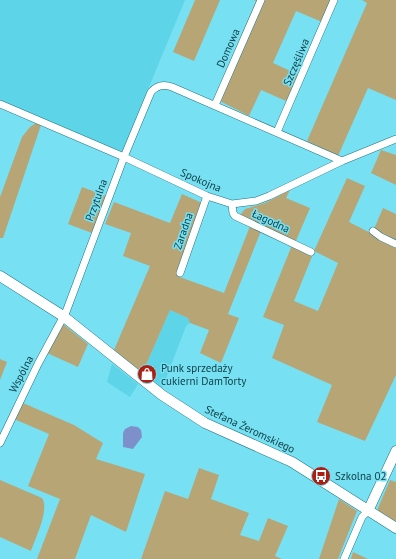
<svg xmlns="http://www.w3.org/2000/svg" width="396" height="559" font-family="'PT Sans',sans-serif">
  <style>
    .built { fill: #5dd4e7 }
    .green { fill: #b7a575 }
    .water { fill: #7e90c9 }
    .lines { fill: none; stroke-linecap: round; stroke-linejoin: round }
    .street-casing { stroke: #1d7582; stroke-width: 8 }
    .secondary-casing { stroke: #1d7582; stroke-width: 11 }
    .street { stroke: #fff; stroke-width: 7 }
    .secondary { stroke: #fff; stroke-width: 10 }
    .labels { text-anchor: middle; stroke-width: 3; stroke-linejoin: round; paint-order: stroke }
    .street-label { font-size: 11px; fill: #114047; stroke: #77e1f3 }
    .poi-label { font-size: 11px; fill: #114047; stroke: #77e1f3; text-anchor: start }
  </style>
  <rect width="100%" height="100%" fill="#77e1f3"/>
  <path class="built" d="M0 0H185L122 152 0 100Z
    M170 310 188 318 190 323 186 326 162 389 142 374Z
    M112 364 138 384 130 397 107 382Z"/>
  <path class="green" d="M195 0H220L194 61 173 52Z
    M254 0H331L322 22 296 11 273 63 299 75 286 101 261 90 249 116 214 98 256 1Z
    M362 0H396V100L368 88 338 156 307 141 367 3Z
    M36 123 41 125 3 238H0V197L22 137 30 127Z
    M381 150 396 155V185L371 173Z
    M347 178 365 186 349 222 396 246V375L365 441 317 422 332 385 272 358 284 325 263 317 292 245 313 254 294 301 318 311 338 263 314 251Z
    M82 187 106 196 92 233 68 224Z
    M290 190 286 198 310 208 295 243 240 215 245 209 265 203Z
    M182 194 202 203 177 276 224 293 250 226 261 231 228 314 239 318 221 363 200 353 209 330 190 323 188 318 170 310 142 374 114 350 150 266 123 256 131 233 105 224 114 202 170 223Z
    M383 208 396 214V241L374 229Z
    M63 324 88 344 78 367 47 353Z
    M0 359 7 362 0 380Z
    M23 403 74 425 103 443 96 459 145 474 126 532 91 515 75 559H37L60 499 28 486 49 434 14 419Z
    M199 468 219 475 211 499 249 513 240 535 259 541 268 518 288 526 275 556 282 559H141L165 491 188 499Z
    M0 480 42 498C50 509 35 539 31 551L0 537Z
    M390 480 396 482V524L378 511V508Z
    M339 499 357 511 338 559H319Z
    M353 552 368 559H351Z"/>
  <path class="water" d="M131 426 138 427 141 430 142 437 133 449 123 447V433L125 429Z"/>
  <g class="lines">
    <defs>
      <path id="street" d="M0 104 124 157 207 196 232 204 256 201 269 196 342 161 396 139
        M215 105 261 0
        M277 132 334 0
        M232 204 233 213 235 216 311 252
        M373 231 381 237 396 244
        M180 273 207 196
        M0 443 38 364 66 312 124 157 151 92C157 85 164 84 172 87L342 161
        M344 559 362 517 368 511"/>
      <path id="secondary" d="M0 276 63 316 162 395 205 423 292 462 396 528
        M368 511 396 451"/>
    </defs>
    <use href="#street" class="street-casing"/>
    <use href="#secondary" class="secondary-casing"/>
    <use href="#street" class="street"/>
    <use href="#secondary" class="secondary"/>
  </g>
  <defs>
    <symbol id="shop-disc" viewBox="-11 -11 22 22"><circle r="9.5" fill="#ae1e12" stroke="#77e1f3"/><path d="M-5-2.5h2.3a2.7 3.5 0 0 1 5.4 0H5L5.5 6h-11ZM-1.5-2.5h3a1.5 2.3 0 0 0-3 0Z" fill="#fff"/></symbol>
    <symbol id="bus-disc" viewBox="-11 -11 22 22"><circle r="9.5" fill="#ae1e12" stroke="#77e1f3"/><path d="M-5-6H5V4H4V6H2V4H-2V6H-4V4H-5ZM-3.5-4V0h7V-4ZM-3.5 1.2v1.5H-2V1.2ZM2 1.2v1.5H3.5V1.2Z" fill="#fff"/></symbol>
  </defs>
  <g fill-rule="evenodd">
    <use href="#shop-disc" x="136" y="363" width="22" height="22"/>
    <use href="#bus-disc" x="310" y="465" width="22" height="22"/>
  </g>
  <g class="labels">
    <g class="street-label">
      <text transform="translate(228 48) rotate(-66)" y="4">Domowa</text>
      <text transform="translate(296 62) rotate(-67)" y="4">Szczęśliwa</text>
      <text transform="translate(201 180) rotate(23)" y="4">Spokojna</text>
      <text transform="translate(96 200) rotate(-70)" y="4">Przytulna</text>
      <text transform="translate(271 221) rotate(25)" y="4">Łagodna</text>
      <text transform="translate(183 231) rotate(-71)" y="4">Zaradna</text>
      <text transform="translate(21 374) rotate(-63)" y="4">Wspólna</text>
      <text transform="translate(250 429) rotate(25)" y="4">Stefana Żeromskiego</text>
    </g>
    <g class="poi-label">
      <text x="161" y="372">Punk sprzedaży<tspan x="161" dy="13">cukierni DamTorty</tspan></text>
      <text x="335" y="480">Szkolna 02</text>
    </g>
  </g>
</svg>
